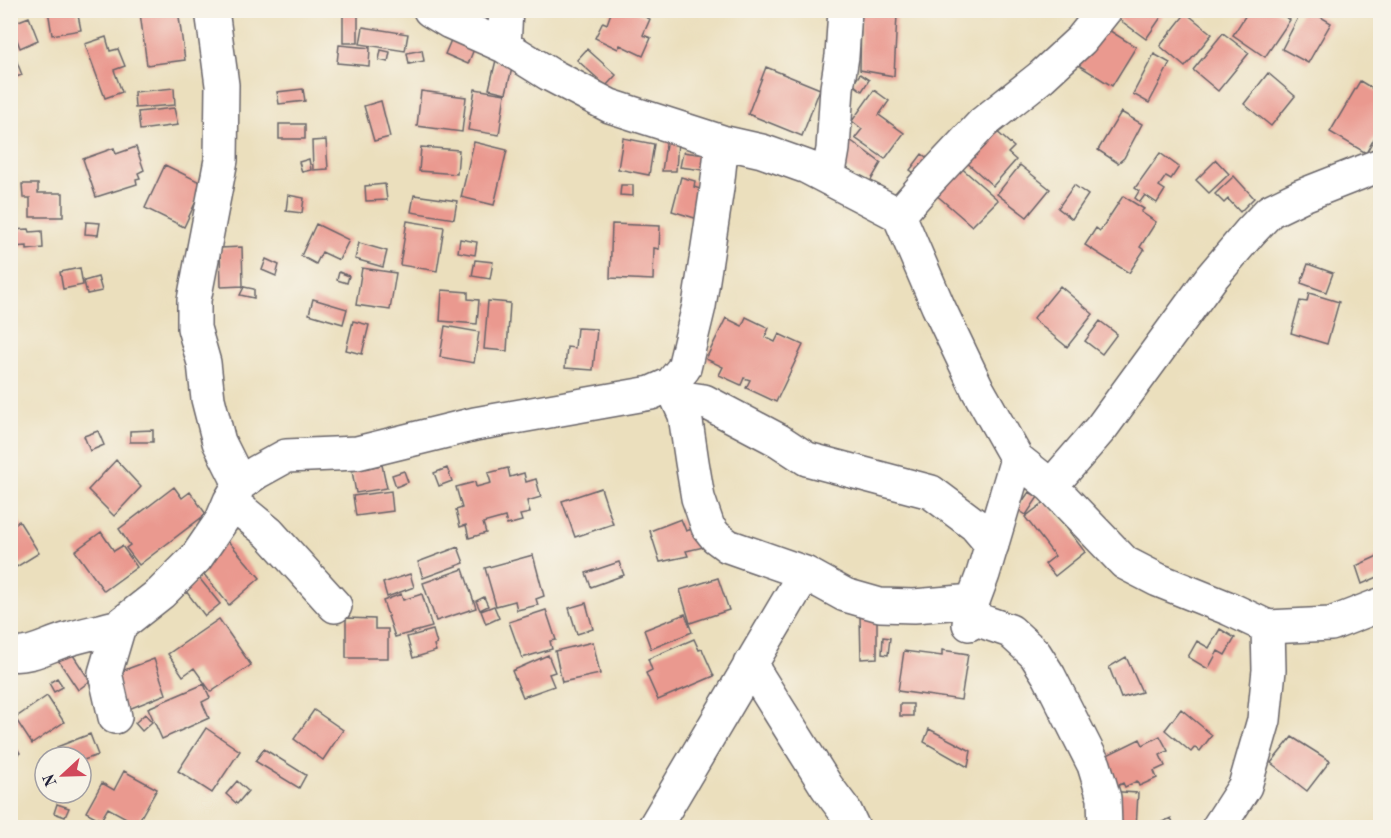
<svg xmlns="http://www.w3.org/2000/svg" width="1391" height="838" font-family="'Old Standard TT',serif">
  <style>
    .building { fill: #ea998f }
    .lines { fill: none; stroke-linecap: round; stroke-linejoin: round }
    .minor-casing { stroke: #686468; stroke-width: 36 }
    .minor { stroke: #fff; stroke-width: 33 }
  </style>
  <rect width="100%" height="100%" fill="#f7f3e8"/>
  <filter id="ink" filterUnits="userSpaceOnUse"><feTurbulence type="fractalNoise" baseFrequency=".0167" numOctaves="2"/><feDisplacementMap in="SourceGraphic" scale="12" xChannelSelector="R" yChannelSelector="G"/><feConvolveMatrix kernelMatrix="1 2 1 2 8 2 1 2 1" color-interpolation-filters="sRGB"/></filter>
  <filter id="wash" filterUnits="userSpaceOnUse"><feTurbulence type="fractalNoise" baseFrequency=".008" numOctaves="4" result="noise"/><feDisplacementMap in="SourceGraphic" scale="24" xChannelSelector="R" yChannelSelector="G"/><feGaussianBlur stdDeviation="1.35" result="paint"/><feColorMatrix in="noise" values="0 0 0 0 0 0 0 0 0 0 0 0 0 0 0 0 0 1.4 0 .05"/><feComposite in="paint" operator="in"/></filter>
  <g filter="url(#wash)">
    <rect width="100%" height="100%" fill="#ebdfbd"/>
    <g id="blocks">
      <path class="building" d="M48 10H77L81 30 52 35Z
        M158 10H178L185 60 147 65 140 13Z
        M612 10H631L650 19 643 35 651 38 643 56 620 45 618 49 595 38 603 22 607 24Z
        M1110 10H1166L1146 39 1109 12Z
        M1249 10H1275L1290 20 1265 57 1233 35Z
        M1302 10H1309L1331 23 1308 63 1282 49Z
        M861 13 897 14 894 76 860 70Z
        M1186 13 1212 34 1185 67 1160 46Z
        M343 14H358V43H343Z
        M29 17 38 40 20 48 11 24Z
        M1091 19 1136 47 1112 86 1067 58Z
        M363 27 408 34 405 51 360 44Z
        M1223 33 1249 53 1218 91 1193 70Z
        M106 37 110 51 118 49 125 66 114 70 122 92 105 98 85 44Z
        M451 40 474 49 468 64 445 54Z
        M339 45 370 48 369 66 337 63Z
        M587 49 616 75 606 86 577 60Z
        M381 50 390 52 388 62 379 60Z
        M422 50 424 61 409 64 407 53Z
        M1154 54 1170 63 1149 103 1133 94Z
        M15 57 22 75 10 79V58Z
        M496 60 513 64 506 93 489 89Z
        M766 67 820 89 802 136 748 114Z
        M1268 73 1295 96 1271 126 1244 104Z
        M860 74 869 80 862 91 853 84Z
        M1360 81 1380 93V128L1366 153 1330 132Z
        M174 88 175 105 135 108 134 92Z
        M303 89 305 101 279 104 277 92Z
        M475 89 505 94 499 135 468 130Z
        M874 90 889 101 879 115 904 133 885 159 855 138 862 129 852 121Z
        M421 91 466 97 462 132 417 126Z
        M381 101 390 137 374 141 364 106Z
        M174 108 178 125 140 130 138 112Z
        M1121 112 1142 124 1124 158 1118 163 1098 150Z
        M279 124H305V139H279Z
        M994 129 1014 147 1008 153 1016 160 993 186 964 160 977 146 981 150 986 145 983 142Z
        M842 134 881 163 870 182 836 162Z
        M667 137 678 140 676 171H662Z
        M623 138 654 144 649 175 618 169Z
        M326 140 328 169 313 170 312 141Z
        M474 142 507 150 494 205 461 197Z
        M136 147 144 170 138 173 140 178 136 179 137 184 96 197 83 159 114 148 116 154Z
        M421 147 459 150 457 174 419 171Z
        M683 152 705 155 703 170 680 167Z
        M1160 153 1179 167 1171 179 1166 176 1159 186 1165 190 1157 203 1145 195 1140 202 1135 198 1139 191 1135 188Z
        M922 154 930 160 919 176 910 170Z
        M309 159 311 170 302 172 299 162Z
        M1216 160 1229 174 1209 193 1196 180Z
        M165 165 204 184 184 227 145 208Z
        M958 165 998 200 972 226 934 193Z
        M1020 165 1050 189 1027 217 997 194Z
        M1234 176 1254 198 1240 212 1228 199 1224 203 1215 194Z
        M681 177 695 181 694 187 706 191 698 219 672 211Z
        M22 184H38V193H63V217H30V198H23Z
        M385 184 387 200 366 201 365 186Z
        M621 185H633V196L620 195Z
        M1074 185 1088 195 1072 219 1058 208Z
        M288 195 304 198 302 213 286 211Z
        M414 195 457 201 454 219 411 212Z
        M1123 196 1144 209 1141 212 1156 222 1140 247 1144 250 1129 273 1085 245 1096 228 1100 231Z
        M407 221 444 227 437 271 400 265Z
        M86 222 100 223 98 235 85 234Z
        M316 224 349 240 339 260 322 252 316 264 301 256Z
        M612 224 660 226 659 249 654 248 653 280 610 278Z
        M29 229 30 232 42 231 43 248 27 250V246L11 247 10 230Z
        M460 239 477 242 475 255 458 252Z
        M359 243 387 251 383 267 355 259Z
        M242 247 243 286 221 287 220 248Z
        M266 259 279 265 276 276 262 270Z
        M475 260 493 262 490 279 472 276Z
        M1308 264 1333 273 1326 292 1301 283Z
        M80 268 83 285 63 289 60 272Z
        M362 268 396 273 390 310 356 305Z
        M339 272 349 276 347 283 337 280Z
        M98 277 102 291 87 294 84 281Z
        M1060 286 1093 314 1067 347 1033 319Z
        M244 287 254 289V298L240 295Z
        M442 290 468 292V299L479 300 477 324 440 321Z
        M1309 293 1339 302 1327 344 1291 333 1300 301 1307 302Z
        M313 299 347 309 343 324 309 314Z
        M488 301 510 303 507 351 484 349Z
        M746 317 769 328 765 337 775 342 779 334 803 345 776 402 746 388 750 380 744 378 741 385 719 375 723 367 706 359 726 318 742 326Z
        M353 321 369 325 362 354 346 350Z
        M1100 321 1117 334 1102 354 1085 341Z
        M445 326 479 332 474 363 440 357Z
        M577 328 597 329 593 370 565 368 567 347 575 348Z
        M153 430V442H130V431Z
        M98 431 104 445 90 451 84 436Z
        M116 460 141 487 114 516 88 490Z
        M382 465 387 488 356 493 352 471Z
        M447 468 452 481 439 486 434 473Z
        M508 468 510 477 524 473 526 482 536 479 541 497 527 501 530 513 520 515 522 521 507 525 505 517 483 523 486 533 469 538 466 525 460 527 456 510 462 508 456 487 475 482 476 487 491 483 488 473Z
        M404 471 408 482 396 487 392 475Z
        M174 487 182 498 190 492 206 514 139 565 126 548 130 545 119 529Z
        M601 488 613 524 575 537 562 501Z
        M391 491 393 511 356 516 353 496Z
        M1029 492 1038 497 1026 515 1017 509Z
        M1046 501 1085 552 1055 576 1045 564 1055 556 1025 517Z
        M681 519 686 531 701 526 708 546 686 551 688 556 660 562 650 531Z
        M19 521 39 553 10 571V526Z
        M101 532 114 551 122 546 137 567 104 591 75 551Z
        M228 541 260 578 229 605 198 567Z
        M458 547 464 563 423 578 418 562Z
        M533 555 544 596 536 599 538 605 517 610 515 601 496 606 485 568Z
        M1380 555V576L1362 584 1356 566Z
        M619 562 624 575 591 587 586 573Z
        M463 569 476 608 436 621 423 583Z
        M410 574 414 587 387 597 383 583Z
        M718 578 729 610 690 623 680 590Z
        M200 579 220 604 205 616 185 590Z
        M401 594 403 600 422 594 432 627 395 637 383 601Z
        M484 597 488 606 480 610 476 601Z
        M586 603 593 629 577 634 569 608Z
        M494 606 499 618 486 624 481 611Z
        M546 610 556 640 550 641 552 649 522 658 509 622Z
        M685 614 692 632 651 649 644 630Z
        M860 616H877V658L861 659Z
        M346 618 375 619V629H388V658H346Z
        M219 619 251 665 211 692 194 668 183 676 168 654Z
        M1220 629 1235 638 1225 655 1218 651 1208 669 1188 657 1197 641 1209 648Z
        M433 630 437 644 434 645 436 651 413 658 407 637Z
        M883 637 890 638 888 655 882 654Z
        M694 639 699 650 702 649 714 676 658 700 646 673 652 670 648 659Z
        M593 642 600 674 562 682 555 651Z
        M942 650 968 654 961 700 898 691 904 651 942 656Z
        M71 652 90 681 78 690 58 660Z
        M548 655 555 672 549 674 554 686 523 697 512 671Z
        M1126 657 1142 692 1121 698 1109 667Z
        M154 659 166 694 124 711 111 675Z
        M57 678 63 687 54 692 49 683Z
        M204 684 210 698 202 702 209 718 162 739 148 708Z
        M47 696 64 722 32 744 15 718Z
        M900 704H913V716H900Z
        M1181 709 1212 735 1200 751 1195 747 1191 752 1165 730Z
        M314 710 343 730 323 760 294 739Z
        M145 714 152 722 142 731 135 723Z
        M206 728 240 751 212 793 178 771Z
        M929 729 971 751 968 767 924 742Z
        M90 734 98 755 81 761V757H61L57 747Z
        M1160 736 1168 751 1160 755 1165 766 1154 771 1157 778 1139 786 1137 781 1125 787 1123 783 1113 788 1099 759 1140 739 1143 745Z
        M10 737 20 753 10 760Z
        M1292 737 1330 761 1307 791 1271 763Z
        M264 749 306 775 299 788 255 761Z
        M124 771 157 789 137 824 108 808 101 820 86 812 102 783 114 790Z
        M237 781 248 791 237 804 226 794Z
        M1106 791 1138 793 1136 828H1104Z
        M57 804 69 808 65 817 54 813Z
        M1171 818 1175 827 1159 828 1158 824Z"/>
    </g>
  </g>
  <g filter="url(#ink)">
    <use href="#blocks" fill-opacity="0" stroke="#686468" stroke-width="1.5"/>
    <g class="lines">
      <defs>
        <path id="minor" d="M212 10 222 85 221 160 194 300V328L204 363 208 399 219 442 240 484
          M430 10 450 22 504 46 549 74 610 106 722 142 762 151 807 167 899 215 938 306 978 390 1017 459 1051 486 1125 563 1158 580 1230 609 1268 627 1331 624 1380 605
          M504 46 506 10
          M828 178 833 149 837 88 842 56 845 10
          M899 215 924 186 983 123 1041 77 1081 40 1105 10
          M671 384 685 415 692 462 698 498 708 527 716 537 728 546 805 573 845 595 880 605 914 606 973 601
          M677 397 704 401 778 440 807 459 931 492 975 525 992 545
          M1051 486 1102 427 1211 278 1250 232 1270 211 1301 196 1380 165
          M230 501 269 533 335 606
          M970 617 1010 631 1035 654 1049 676 1094 765 1104 798 1105 828
          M969 624 973 601 983 574 1017 459
          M10 654C32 657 49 644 69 639 85 634 102 631 119 626
          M750 664 827 787 845 811 853 828
          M115 717 105 673 119 626 161 593 196 558 222 520 230 501 240 484 257 472 286 456 357 453 475 424 651 393 671 384 684 368 699 306 717 188 722 142
          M654 828 805 573
          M1218 828 1245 786 1264 720 1269 670 1268 627"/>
      </defs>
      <use href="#minor" class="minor-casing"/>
      <use href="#minor" class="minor"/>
    </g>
  </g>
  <rect width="1391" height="838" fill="none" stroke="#f7f3e8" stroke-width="36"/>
  <g transform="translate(63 775) rotate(248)"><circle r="28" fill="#f7f3e8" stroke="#a29fa3" stroke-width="1.5"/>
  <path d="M0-4.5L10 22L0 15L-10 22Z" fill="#d1495b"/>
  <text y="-9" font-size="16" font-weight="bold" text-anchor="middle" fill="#22223b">N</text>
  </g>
</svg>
